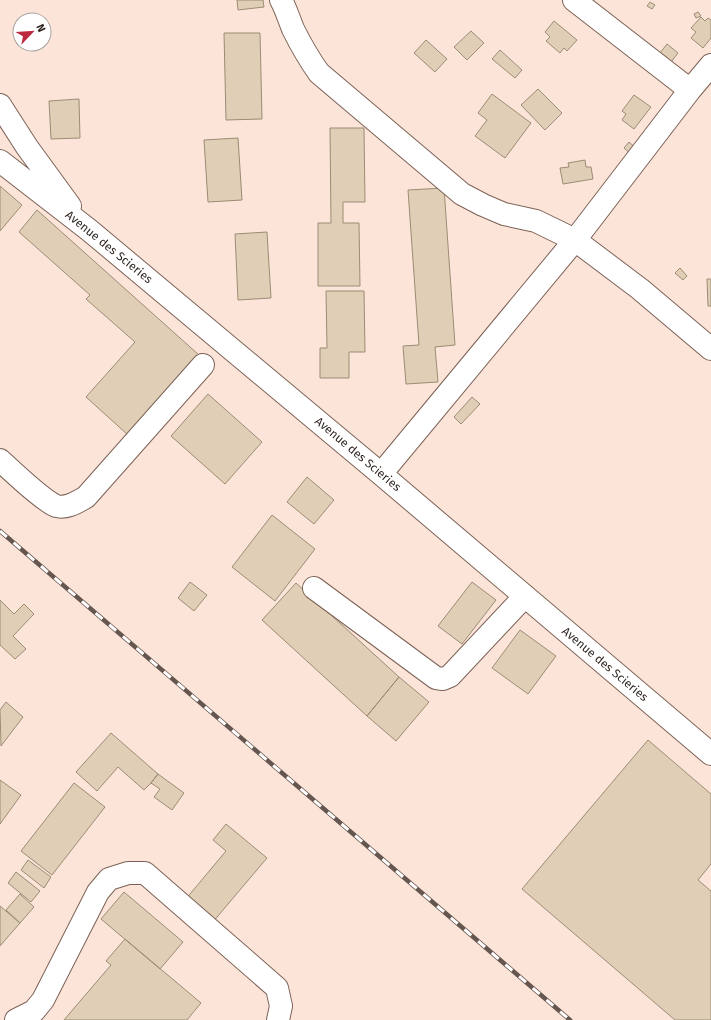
<svg xmlns="http://www.w3.org/2000/svg" width="711" height="1020" font-family="'Fira Sans',sans-serif">
  <style>
    .building { fill: #e0cfb6; stroke: #9b8c74 }
    .lines { fill: none; stroke-linecap: round; stroke-linejoin: round }
    .minor-casing { stroke: #7c6256; stroke-width: 24 }
    .minor { stroke: #fff; stroke-width: 22 }
    .rail-casing { stroke: #65564f; stroke-width: 4.5 }
    .rail { stroke: #fff; stroke-width: 3; stroke-dasharray: 9; stroke-linecap: butt }
    .labels { text-anchor: middle; stroke-width: 3.5; stroke-linejoin: round; paint-order: stroke }
    .street-label { font-size: 12px; fill: #2a1f1a; stroke: #fff }
  </style>
  <rect width="100%" height="100%" fill="#fde4d9"/>
  <path class="building" d="M237 0H263L264 7 238 10Z
    M650 2 655 5 652 9 647 6Z
    M698 12 701 16 696 18 694 14Z
    M701 17 705 21 708 18 711 20V38L703 48 691 38 696 32 691 28Z
    M554 21 577 40 567 51 564 48 560 53 546 41 550 37 545 32Z
    M471 31 484 43 467 60 454 47Z
    M224 33H260L262 119 226 120Z
    M426 40 447 59 435 72 414 53Z
    M667 44 678 53 671 62 660 53Z
    M500 50 522 70 515 78 492 59Z
    M538 89 562 113 545 130 521 105Z
    M492 94 531 123 505 158 475 136 487 120 478 113Z
    M634 95 651 107 634 129 622 120 626 114 622 111Z
    M79 99 80 138 51 139 49 101Z
    M330 128H364L365 202H343V223H359L360 286H318V223H331Z
    M238 138 242 200 208 202 204 140Z
    M629 142 638 150 633 156 624 148Z
    M585 160 586 167H591L593 179 563 184 560 168 569 167 568 163Z
    M0 186 22 205 0 231Z
    M444 188 455 345 435 347 438 382 406 384 403 346 419 345 408 190Z
    M37 210 199 355 128 435 86 397 135 342 86 299 90 295 19 232Z
    M267 232 271 298 238 300 235 234Z
    M680 268 687 276 683 280 675 273Z
    M707 279H711V306H708Z
    M326 291H364L365 352H349V378H320V348H327Z
    M208 394 262 442 225 484 171 436Z
    M472 397 480 404 461 424 454 417Z
    M307 477 334 500 314 524 287 502Z
    M272 515 315 549 275 601 232 567Z
    M190 582 207 595 194 611 178 598Z
    M472 582 496 600 462 644 438 626Z
    M296 583 399 677 367 716 262 620Z
    M0 600 14 614 24 604 34 614 13 636 26 649 15 659 0 645Z
    M520 630 556 656 528 694 492 668Z
    M399 677 429 702 396 741 367 716Z
    M6 702 23 717 1 746 0 710Z
    M111 733 158 774 151 783 144 790 118 767 97 791 76 772Z
    M648 740 711 794V864L698 880 711 891V1020H675L522 889Z
    M158 774 184 793 172 810 154 797 160 789 151 783Z
    M0 780 21 795 0 824Z
    M74 783 105 807 52 875 21 851Z
    M226 824 267 858 212 923 185 900 226 851 213 840Z
    M28 860 51 877 44 888 21 870Z
    M16 872 40 891 31 902 8 883Z
    M124 892 183 942 160 969 101 919Z
    M20 894 34 907 20 923 6 910Z
    M0 906 20 923 0 946Z
    M125 939 201 1003 187 1020H64L111 965 106 961Z"/>
  <g class="lines">
    <defs>
      <path id="minor" d="M281 0C286 9 289 19 293 29 301 45 309 59 319 73L462 194 483 205 504 214 536 221 575 240 640 289 711 349
        M574 0 690 90
        M0 105 27 147 70 206
        M0 161 89 230 381 474 711 754
        M0 460C13 472 42 500 56 506 67 509 77 502 86 497L203 365
        M381 474 575 240 690 90 711 65
        M314 588 436 678 443 679 450 676 525 596
        M16 1020 34 1011 43 1000 98 892 109 879 128 873H145L277 988 281 1006 278 1020"/>
    </defs>
    <use href="#minor" class="minor-casing"/>
    <use href="#minor" class="minor"/>
    <defs>
      <path id="rail" d="M0 531 570 1020"/>
    </defs>
    <use href="#rail" class="rail-casing"/>
    <use href="#rail" class="rail"/>
  </g>
  <g class="labels">
    <g class="street-label">
      <text transform="translate(109 247) rotate(39)" y="4">Avenue des Scieries</text>
      <text transform="translate(358 454) rotate(40)" y="4">Avenue des Scieries</text>
      <text transform="translate(605 664) rotate(40)" y="4">Avenue des Scieries</text>
    </g>
  </g>
  <g transform="translate(32 32) rotate(65)"><circle r="19" fill="#ffffff" stroke="#aaa5a3"/>
  <path d="M0-3L7 15L0 10L-7 15Z" fill="#bb293f"/>
  <text y="-6" font-size="11" font-weight="bold" text-anchor="middle" fill="#2a1f1a">N</text>
  </g>
</svg>
